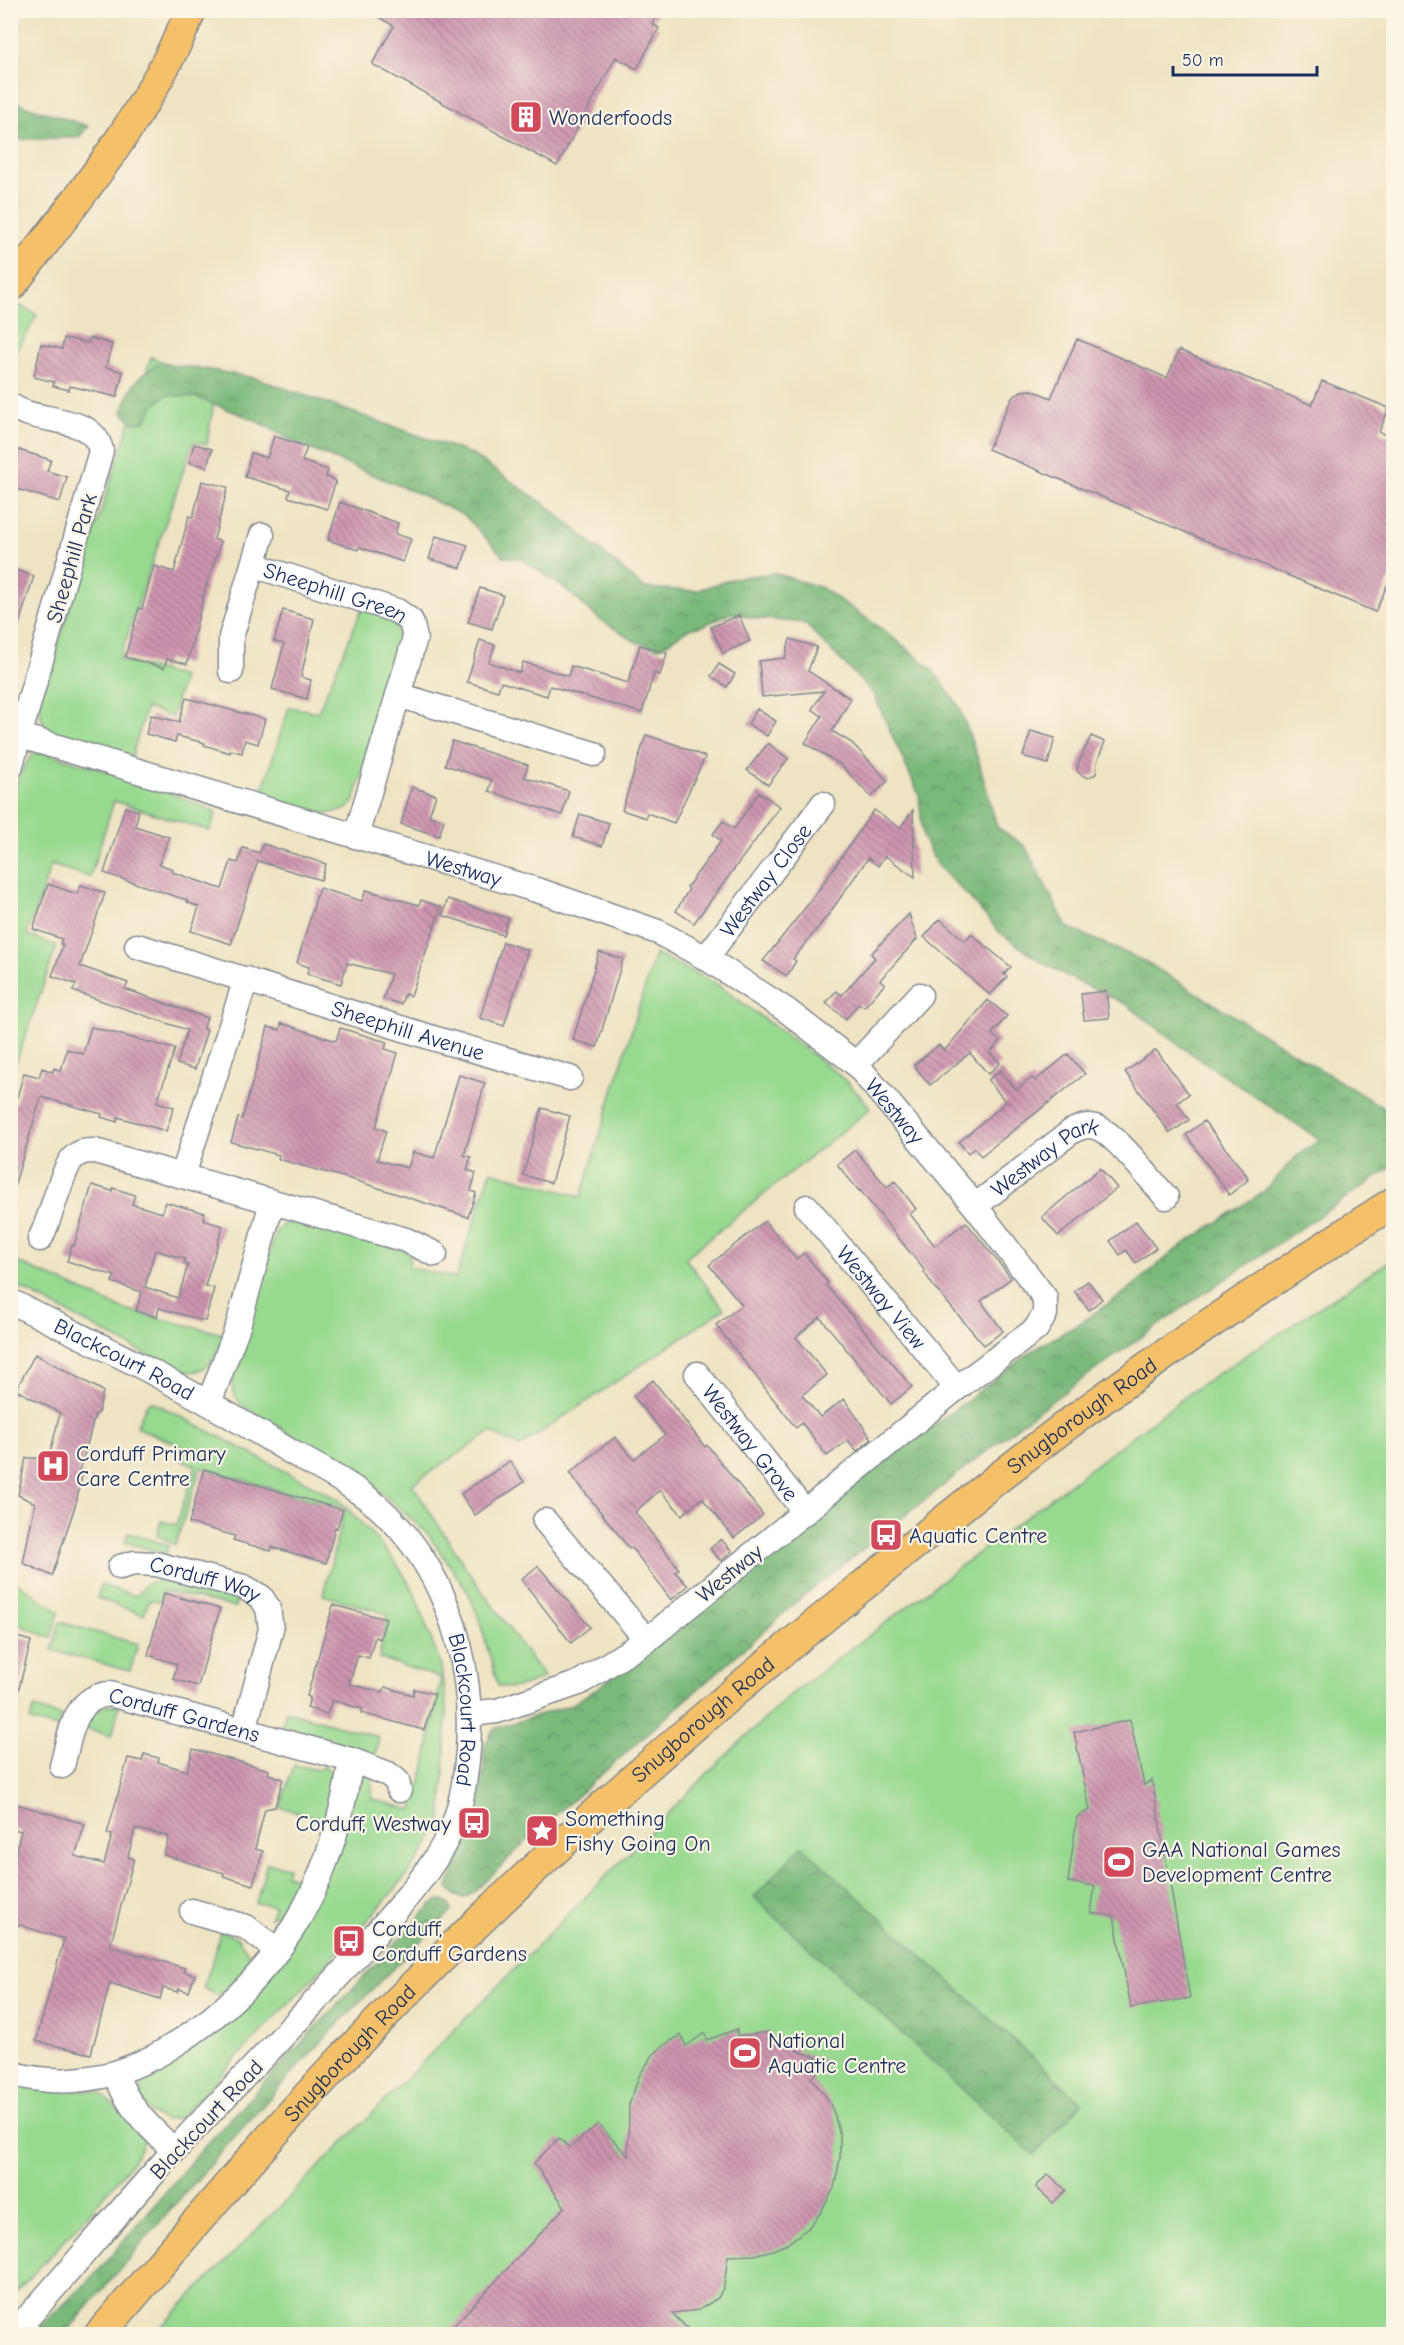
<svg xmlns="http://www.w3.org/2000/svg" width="1404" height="2345" font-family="'Comic Neue',sans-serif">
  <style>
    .grass { fill: #98d990; stroke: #5a8477; stroke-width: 1.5 }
    .forest { fill: url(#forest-crowns); stroke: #4a746c; stroke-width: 1.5 }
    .building { fill: url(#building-back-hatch); fill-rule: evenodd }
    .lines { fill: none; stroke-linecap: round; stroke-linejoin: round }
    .minor-casing { stroke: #848990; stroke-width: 27 }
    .major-casing { stroke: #848990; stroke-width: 33 }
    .minor { stroke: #fff; stroke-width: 24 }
    .major { stroke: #f4c16a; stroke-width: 30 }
    .labels { text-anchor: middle; stroke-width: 4.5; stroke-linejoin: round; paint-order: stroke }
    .poi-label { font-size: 22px; fill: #1b2f5e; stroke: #fcf5e5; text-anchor: start }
    .street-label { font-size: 22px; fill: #1b2f5e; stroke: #fcf5e5 }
  </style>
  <defs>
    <pattern id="forest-crowns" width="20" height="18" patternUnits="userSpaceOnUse" patternTransform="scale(1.5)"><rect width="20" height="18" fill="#7ab97a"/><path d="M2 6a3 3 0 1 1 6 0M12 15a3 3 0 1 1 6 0" fill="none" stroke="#639767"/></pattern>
    <pattern id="building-back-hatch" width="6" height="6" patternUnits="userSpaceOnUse" patternTransform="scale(1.5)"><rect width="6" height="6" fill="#ce95b0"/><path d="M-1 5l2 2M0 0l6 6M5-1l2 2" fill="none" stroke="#a67a92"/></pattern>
  </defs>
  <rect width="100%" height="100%" fill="#fcf5e5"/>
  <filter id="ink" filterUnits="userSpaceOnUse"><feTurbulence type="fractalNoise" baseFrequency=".0167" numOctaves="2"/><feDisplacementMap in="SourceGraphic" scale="12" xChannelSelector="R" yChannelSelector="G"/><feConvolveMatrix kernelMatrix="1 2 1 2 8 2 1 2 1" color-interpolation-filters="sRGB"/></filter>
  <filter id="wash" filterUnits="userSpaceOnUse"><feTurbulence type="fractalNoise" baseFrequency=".008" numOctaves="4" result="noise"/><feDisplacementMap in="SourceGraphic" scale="24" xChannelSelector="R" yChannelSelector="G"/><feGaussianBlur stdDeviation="1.35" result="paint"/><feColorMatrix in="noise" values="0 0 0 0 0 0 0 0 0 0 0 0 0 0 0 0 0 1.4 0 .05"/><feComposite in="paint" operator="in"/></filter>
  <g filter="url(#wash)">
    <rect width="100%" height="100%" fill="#eee3c3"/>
    <path class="grass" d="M13 302 37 315 11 362 10 306Z
      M151 357 217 383 207 444 193 442 119 660 183 677 172 717 146 708 132 756 54 733C37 722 39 708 43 690Z
      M362 609C385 616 397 618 402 644L354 801 347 809 327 814 261 795 289 707 318 712Z
      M35 753H44L131 777 216 812 210 831 114 801 90 877 51 865 27 935 57 946 11 1077V802C16 785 21 765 35 753Z
      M655 954 715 983 832 1069 849 1084 871 1108 685 1258 724 1309 519 1447 491 1432 412 1484 470 1574 544 1677C528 1685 516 1691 498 1686L479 1618 467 1590 427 1533 361 1474 244 1407C233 1398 232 1387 233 1373L276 1232 287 1221 294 1219 410 1252 409 1267 456 1278 491 1171 581 1197Z
      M10 1259 125 1310 223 1334C215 1361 206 1379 174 1369L11 1283Z
      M1393 1259V2334H154L717 1764 790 1695 1202 1384Z
      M151 1401 338 1499 368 1530 394 1560 413 1589 441 1667 447 1712 442 1817 425 1850 402 1881 369 1919 179 2118 164 2120 151 2113 141 2099 142 2080 148 2071 268 1978 359 1777 361 1775H372V1799L412 1810 424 1771 441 1678 379 1658 388 1614 323 1595 345 1508 304 1498 201 1467 175 1545 157 1535 161 1521 176 1525 196 1466 180 1459 184 1447 136 1427 147 1404Z
      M128 1533 168 1545 166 1554 125 1542Z
      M11 1578 59 1612 51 1638 11 1621Z
      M168 1580 210 1593 237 1596 235 1607 164 1591 161 1601 149 1600 144 1615 97 1598 101 1585 136 1596 147 1583Z
      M60 1622 138 1644 130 1671 52 1650Z
      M108 1705 119 1706 112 1736 83 1728 91 1714Z
      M34 1708 62 1716 58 1728 30 1721Z
      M286 1711 379 1737 375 1756 281 1729Z
      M294 1765 318 1770 325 1766C341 1781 332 1801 329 1821L280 1807Z
      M267 1863 288 1867 286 1874 305 1881 291 1908 269 1918 275 1906 256 1903Z
      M220 1931 238 1938 249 1954 247 1967 219 1996 203 1988 215 1955Z
      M11 2084 98 2091 120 2111 145 2140C134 2161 119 2178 104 2196 74 2231 42 2264 11 2298Z"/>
    <path class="forest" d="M11 101 88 126 79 137 11 140Z
      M158 364 200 368 255 378 471 454 549 507 644 588 695 591 735 578 774 573 822 588 885 631 931 668 959 706 979 762 997 827 1025 846 1067 927 1146 962 1393 1114V1166L1184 1307 1036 1412 801 1598 526 1841 476 1891 465 1898 456 1896 448 1887 469 1832 484 1772V1747L493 1729 571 1705 598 1688 755 1561 1035 1349 1077 1325 1128 1290 1178 1248 1262 1193 1298 1155 1320 1140 1186 1050 1126 1004 1076 981 1040 961 999 932 970 898 936 864 923 837 919 795 873 693 804 623 754 618 731 613 702 626 688 629 659 648 636 642 599 619 564 588 520 558 504 557 465 516 422 495 298 444 253 419 195 397 167 395 154 405 145 421 134 423 122 412C130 388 136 377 158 364Z
      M802 1846 1082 2103 1034 2155 754 1897Z
      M440 1900 449 1904 452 1911C312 2043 188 2188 65 2334H32L93 2277 202 2149 432 1904Z"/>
    <g id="blocks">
      <path class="building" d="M366 10H659L652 24 659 28 637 69 616 57 557 166 372 64 394 26Z
        M64 338 88 343 89 338 112 344 106 367 123 372 117 397 70 386 69 390 53 386 54 382 34 377 41 344 62 349Z
        M1077 339 1167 378 1179 350 1312 405 1322 381 1389 408 1379 432 1394 438V570L1375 612 988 449 1012 398 1021 391 1032 390 1051 398Z
        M274 436 307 447 302 461 328 470 326 477 336 481 327 509 288 497 290 490 245 477 251 453 267 458Z
        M194 444 212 449 207 467 189 462Z
        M19 450 51 460 47 471 67 477 60 502 10 487V460L16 462Z
        M202 481 228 487 214 539 221 542 206 586 187 664 167 659 164 668 125 657 139 608 142 609 154 566 174 572 189 516 193 517Z
        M340 502 398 523 395 534 411 539 403 562 359 547 358 550 328 540Z
        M436 536 468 545 461 568 429 559Z
        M10 568 34 576 14 639H10Z
        M480 588 503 595 492 629 468 622Z
        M283 610 314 619 301 677 311 680 307 699 272 689 284 644 274 641Z
        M739 615 750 641 723 653 711 627Z
        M790 639 817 647 808 671 851 699 832 731 852 743 888 781 871 797 841 765 805 743 822 716 812 709 824 691 762 697 759 661 785 658Z
        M480 640 495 645 489 662 520 673 523 662 568 676 571 666 628 683 640 645 667 653 660 675 654 673 642 713 550 686 547 696 501 682 498 691 467 682Z
        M719 664 735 674 727 687 711 676Z
        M186 698 265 719 258 744 245 740 242 753 230 750V753L204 745 205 743 177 736 175 742 146 734 151 715 179 722Z
        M757 709 776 721 767 736 748 724Z
        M1031 731 1055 738 1048 764 1023 756Z
        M646 735 677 745 705 757 674 823 647 813 646 818 622 810Z
        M1091 736 1105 742 1097 762 1096 774 1087 778 1078 772 1077 767Z
        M452 741 528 765 524 777 569 791 562 815 489 791 492 780 445 765Z
        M768 743 788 759 768 785 747 770Z
        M412 787 436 795 429 816 444 820 439 836 401 824Z
        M759 792 780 807 694 923 676 911 689 889 687 887 721 841 713 834 723 821 734 829Z
        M125 807 139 811 135 826 169 837 159 864 173 869 172 872 222 889 231 861 238 863 243 848 260 853 263 844 326 864 321 880 258 861 231 944 191 931 199 907 187 902V900L104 873Z
        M874 810 900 828 913 810 915 877 885 856 878 866 868 858 831 911 793 959 796 961 787 976 763 961 813 898Z
        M580 814 609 823 602 846 573 837Z
        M48 884 77 894 81 885 105 893 80 966 128 983 125 989 207 1018 203 1029 207 1030 195 1069 177 1064 187 1030 73 991 76 984 52 976 63 945 60 944 62 939 33 929Z
        M319 888 362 901 366 890 419 905 421 900 441 907 411 996 405 994 401 1004 383 999 391 974 347 963 341 984 307 974 309 967 297 963Z
        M448 899 508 918 503 935 442 915Z
        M909 914 917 939 880 980 885 984 864 1007 859 1003 846 1019 826 1003 836 991 842 995 875 958 871 954Z
        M940 919 965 941 971 934 1011 967 1004 974 1007 977 990 995 924 937Z
        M503 942 528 950 504 1026 480 1018Z
        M599 952 623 959 597 1047 573 1040Z
        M1106 991 1109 1018 1084 1020 1081 994Z
        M988 1000 1007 1016 992 1034 1000 1041 990 1053 1000 1063 988 1074 970 1053 930 1085 914 1065 939 1045 944 1051Z
        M281 1023 336 1041 340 1028 387 1042 385 1049 398 1053 376 1127 386 1131 377 1160 408 1168 413 1152 434 1158 459 1075 485 1083 464 1155 471 1157 467 1170 476 1173 471 1191 476 1193 468 1217 354 1180 278 1159 279 1155 231 1142 238 1118 242 1119 268 1027 280 1030Z
        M91 1027 175 1049 157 1102 174 1107 166 1131 118 1117 117 1122 101 1117 102 1114 41 1097 14 1187H10V1102L15 1104 24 1073 39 1077 42 1068 53 1072 54 1068 61 1071 67 1049 83 1054Z
        M1156 1050 1189 1094 1177 1103 1189 1120 1170 1133 1125 1072Z
        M1068 1054 1085 1074 981 1156 974 1148 968 1153 959 1142 1006 1102 988 1080 1001 1070 1016 1090 1032 1078 1035 1081Z
        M542 1108 570 1116 551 1183 523 1175Z
        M1204 1121 1248 1177 1246 1178 1248 1180 1229 1195 1186 1135Z
        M855 1150 887 1187 895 1181 916 1209 910 1214 935 1246 966 1222 1011 1278 981 1301 1003 1331 984 1345 934 1287 924 1272 925 1271 860 1190 859 1191 837 1164Z
        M1100 1168 1117 1188 1058 1236 1042 1217Z
        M92 1185 112 1191 113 1188 135 1195 132 1204 162 1213 165 1202 205 1213 203 1220 223 1226 205 1286 214 1288 205 1321 159 1308 157 1317 136 1311 142 1292 112 1282 115 1276 67 1261 72 1245 74 1246ZM155 1250 185 1259 184 1264 188 1265 178 1298 145 1287Z
        M765 1221 796 1259 804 1253 828 1283 826 1285 912 1387 891 1404 820 1317 796 1337 827 1375 802 1395 820 1417 844 1399 872 1439 857 1451 848 1440 827 1456 802 1423 796 1428 716 1325 742 1305 709 1265Z
        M1136 1221 1156 1248 1136 1263 1126 1250 1120 1255 1110 1241Z
        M1088 1281 1102 1299 1089 1310 1074 1291Z
        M35 1354 103 1391 98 1414H95L86 1449 78 1474 82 1475 76 1503 52 1576 23 1563 35 1503 18 1495 26 1458H49L60 1413 16 1390Z
        M653 1380 705 1447 707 1445 763 1515 734 1538 702 1498 682 1515 660 1490 635 1512 679 1569 675 1572 688 1586 671 1600 632 1548H629L570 1473 615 1437 634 1459 665 1435 633 1396Z
        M510 1461 524 1482 475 1515 461 1494Z
        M204 1469 343 1510 337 1528 335 1527 326 1563 272 1547 271 1551 233 1540 235 1536 189 1523Z
        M721 1539 732 1551 721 1561 710 1549Z
        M538 1566 590 1627 571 1643 521 1579Z
        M164 1593 220 1609 198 1686 173 1679 177 1664 148 1655Z
        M333 1605 386 1619 380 1639 375 1637 369 1658 358 1655 349 1684 383 1692 385 1687 413 1695 414 1689 435 1694 424 1730 361 1713 362 1709 332 1700 327 1714 307 1708 310 1697 307 1696Z
        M10 1635 31 1641 16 1700H10Z
        M1130 1720 1144 1785 1152 1780 1190 1998 1131 2008 1114 1916 1091 1913 1095 1886 1068 1882 1077 1817 1090 1810 1074 1732Z
        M193 1749 269 1770 268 1774 283 1779 275 1807 265 1809 255 1849 263 1851 253 1885 223 1876 224 1873 164 1855 169 1836 135 1829 128 1857 134 1859 110 1946 185 1968 184 1972 195 1975 189 1992 179 1989 178 1992 163 1988 160 1999 110 1983 91 2054 36 2041 64 1939 10 1922V1866L13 1867 21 1831 10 1828V1802L85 1824 75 1856 104 1864 112 1835 107 1834 128 1758 142 1761 144 1754 159 1758 158 1762 187 1771Z
        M737 2029V2036L769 2032 767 2039 799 2044 796 2050 828 2062 811 2078 828 2099 834 2113 840 2136V2159L834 2188 821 2212 808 2228 787 2244 773 2250 754 2255 728 2256 724 2286 718 2298 699 2310 672 2313 693 2334H446L565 2207 534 2163 559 2138 570 2148 598 2124 628 2156 629 2105 640 2074 653 2055 664 2045 681 2035 686 2046 705 2033 707 2040Z
        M1048 2174 1066 2190 1053 2203 1036 2187Z"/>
    </g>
  </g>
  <g filter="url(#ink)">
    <use href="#blocks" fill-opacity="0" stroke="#848990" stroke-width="1.5"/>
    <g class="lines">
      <defs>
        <g id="minor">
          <path d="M10 405C36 425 94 413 101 451L10 768"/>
          <path id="s1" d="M253 565 397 611 411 621 415 638 356 836"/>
          <path d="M231 671V637L262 535"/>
          <path d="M398 695 594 754"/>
          <path id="s2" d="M21 736 543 892 658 932 706 958 786 1010 856 1064 975 1206 1045 1298V1314L1036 1329 957 1388 647 1640 579 1683 497 1711 470 1714"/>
          <path id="s3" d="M137 946 436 1039 570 1078"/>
          <path id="s4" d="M706 958 823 804"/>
          <path d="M856 1064 920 995"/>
          <path d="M183 1175 246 979"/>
          <path id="s5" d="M975 1206 1072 1131C1079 1128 1087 1124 1095 1127 1114 1131 1151 1181 1166 1197"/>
          <path id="s6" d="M807 1207 957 1388"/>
          <path d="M40 1239C50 1221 62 1169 73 1158 80 1151 86 1151 95 1151L406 1240 435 1254"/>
          <path id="s7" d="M10 1301C57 1325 104 1347 150 1371 197 1396 242 1422 286 1449 320 1469 359 1487 387 1515 449 1576 474 1666 468 1750 466 1773 463 1799 455 1820 439 1863 407 1897 378 1931 314 2007 242 2077 175 2150 125 2204 78 2261 29 2316L10 2331"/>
          <path id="s8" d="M697 1374 805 1512"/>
          <path d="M209 1403 238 1326 272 1202"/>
          <path d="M545 1521 647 1640"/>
          <path id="s9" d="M120 1567 134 1563 156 1564 244 1587 261 1597 268 1608 271 1629 244 1730"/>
          <path id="s10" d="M62 1766C70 1737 73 1696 110 1694L351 1760 388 1774 397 1781 399 1790"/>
          <path d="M192 1911 246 1927 277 1950"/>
          <path d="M10 2073C49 2084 78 2082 116 2073 125 2105 151 2129 174 2150"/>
          <path d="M116 2073C133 2066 151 2060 166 2050 278 1982 332 1888 351 1760"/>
        </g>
        <g id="major">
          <path d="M10 287C78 199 149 113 191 10"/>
          <path id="s11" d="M100 2334C187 2234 272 2131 364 2036 519 1875 686 1728 860 1588 927 1534 995 1479 1064 1427 1171 1348 1281 1274 1394 1202"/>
        </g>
      </defs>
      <use href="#minor" class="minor-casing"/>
      <use href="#major" class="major-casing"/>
      <use href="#minor" class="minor"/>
      <use href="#major" class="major"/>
    </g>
  </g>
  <defs>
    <symbol id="building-square" viewBox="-11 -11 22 22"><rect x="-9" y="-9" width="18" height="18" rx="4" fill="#d1495b" stroke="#fcf5e5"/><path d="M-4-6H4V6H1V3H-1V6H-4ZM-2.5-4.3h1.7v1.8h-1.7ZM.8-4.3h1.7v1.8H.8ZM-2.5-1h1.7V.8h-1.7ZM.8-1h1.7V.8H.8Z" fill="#fff"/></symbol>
    <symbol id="hospital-square" viewBox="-11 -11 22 22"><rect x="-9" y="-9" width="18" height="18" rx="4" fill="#d1495b" stroke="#fcf5e5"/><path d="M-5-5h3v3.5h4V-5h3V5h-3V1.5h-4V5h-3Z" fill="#fff"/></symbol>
    <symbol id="bus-square" viewBox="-11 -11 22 22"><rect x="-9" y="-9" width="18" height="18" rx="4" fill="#d1495b" stroke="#fcf5e5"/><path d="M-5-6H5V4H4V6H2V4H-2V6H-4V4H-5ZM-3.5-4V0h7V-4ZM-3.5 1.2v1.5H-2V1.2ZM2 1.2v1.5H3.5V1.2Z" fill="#fff"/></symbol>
    <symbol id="sight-square" viewBox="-11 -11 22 22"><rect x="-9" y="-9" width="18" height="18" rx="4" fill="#d1495b" stroke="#fcf5e5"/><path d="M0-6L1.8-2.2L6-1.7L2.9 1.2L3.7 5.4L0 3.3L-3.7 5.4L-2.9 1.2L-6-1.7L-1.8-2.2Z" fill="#fff"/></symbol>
    <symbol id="stadium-square" viewBox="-11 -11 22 22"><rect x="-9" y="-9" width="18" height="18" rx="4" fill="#d1495b" stroke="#fcf5e5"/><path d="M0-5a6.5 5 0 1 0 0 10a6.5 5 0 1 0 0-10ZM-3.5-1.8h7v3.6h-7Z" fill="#fff"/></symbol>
  </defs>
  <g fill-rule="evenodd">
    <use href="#building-square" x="507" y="98" width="38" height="38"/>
    <use href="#hospital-square" x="34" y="1447" width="38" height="38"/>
    <use href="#bus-square" x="867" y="1516" width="38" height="38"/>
    <use href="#bus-square" x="455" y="1804" width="38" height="38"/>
    <use href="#sight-square" x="523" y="1812" width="38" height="38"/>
    <use href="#stadium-square" x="1100" y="1843" width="38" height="38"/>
    <use href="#bus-square" x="330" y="1922" width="38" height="38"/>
    <use href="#stadium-square" x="726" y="2034" width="38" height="38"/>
  </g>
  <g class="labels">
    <g class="poi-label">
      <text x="549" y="125">Wonderfoods</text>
      <text x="76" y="1461">Corduff Primary<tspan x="76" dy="25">Care Centre</tspan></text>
      <text x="909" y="1543">Aquatic Centre</text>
      <text x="565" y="1826">Something<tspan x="565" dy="25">Fishy Going On</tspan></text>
      <text x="451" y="1831" text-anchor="end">Corduff, Westway</text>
      <text x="1142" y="1857">GAA National Games<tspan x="1142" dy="25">Development Centre</tspan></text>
      <text x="372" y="1936">Corduff,<tspan x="372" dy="25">Corduff Gardens</tspan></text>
      <text x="768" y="2048">National<tspan x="768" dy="25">Aquatic Centre</tspan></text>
    </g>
    <g class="street-label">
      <text transform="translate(71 558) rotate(-74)" y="8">Sheephill Park</text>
      <text dy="8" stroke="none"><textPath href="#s1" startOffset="87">Sheephill Green</textPath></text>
      <text dy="8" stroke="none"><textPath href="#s2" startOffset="462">Westway</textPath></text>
      <text dy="8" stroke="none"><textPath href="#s4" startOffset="98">Westway Close</textPath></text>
      <text dy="8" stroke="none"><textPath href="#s3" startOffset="284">Sheephill Avenue</textPath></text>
      <text dy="8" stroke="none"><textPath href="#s2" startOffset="966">Westway</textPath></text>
      <text dy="8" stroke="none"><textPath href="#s5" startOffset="87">Westway Park</textPath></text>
      <text dy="8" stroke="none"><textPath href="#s6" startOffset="117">Westway View</textPath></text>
      <text dy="8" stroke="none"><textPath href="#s7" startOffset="128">Blackcourt Road</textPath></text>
      <text dy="8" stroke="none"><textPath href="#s11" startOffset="1348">Snugborough Road</textPath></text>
      <text dy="8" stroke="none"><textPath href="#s8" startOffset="87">Westway Grove</textPath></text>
      <text transform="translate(729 1573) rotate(-39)" y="8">Westway</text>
      <text dy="8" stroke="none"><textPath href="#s9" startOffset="88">Corduff Way</textPath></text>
      <text dy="8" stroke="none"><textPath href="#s7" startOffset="650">Blackcourt Road</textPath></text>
      <text dy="8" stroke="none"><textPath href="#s10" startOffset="171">Corduff Gardens</textPath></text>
      <text dy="8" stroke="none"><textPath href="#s11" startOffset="862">Snugborough Road</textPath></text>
      <text dy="8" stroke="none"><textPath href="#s11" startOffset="376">Snugborough Road</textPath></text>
      <text transform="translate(206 2119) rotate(-47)" y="8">Blackcourt Road</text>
    </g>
  </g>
  <rect width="1404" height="2345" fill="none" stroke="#fcf5e5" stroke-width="36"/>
  <path d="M1173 66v9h144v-9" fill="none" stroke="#1b2f5e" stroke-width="3"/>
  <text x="1182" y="66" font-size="18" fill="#1b2f5e" stroke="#fcf5e5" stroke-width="4.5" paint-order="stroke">50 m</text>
</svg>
